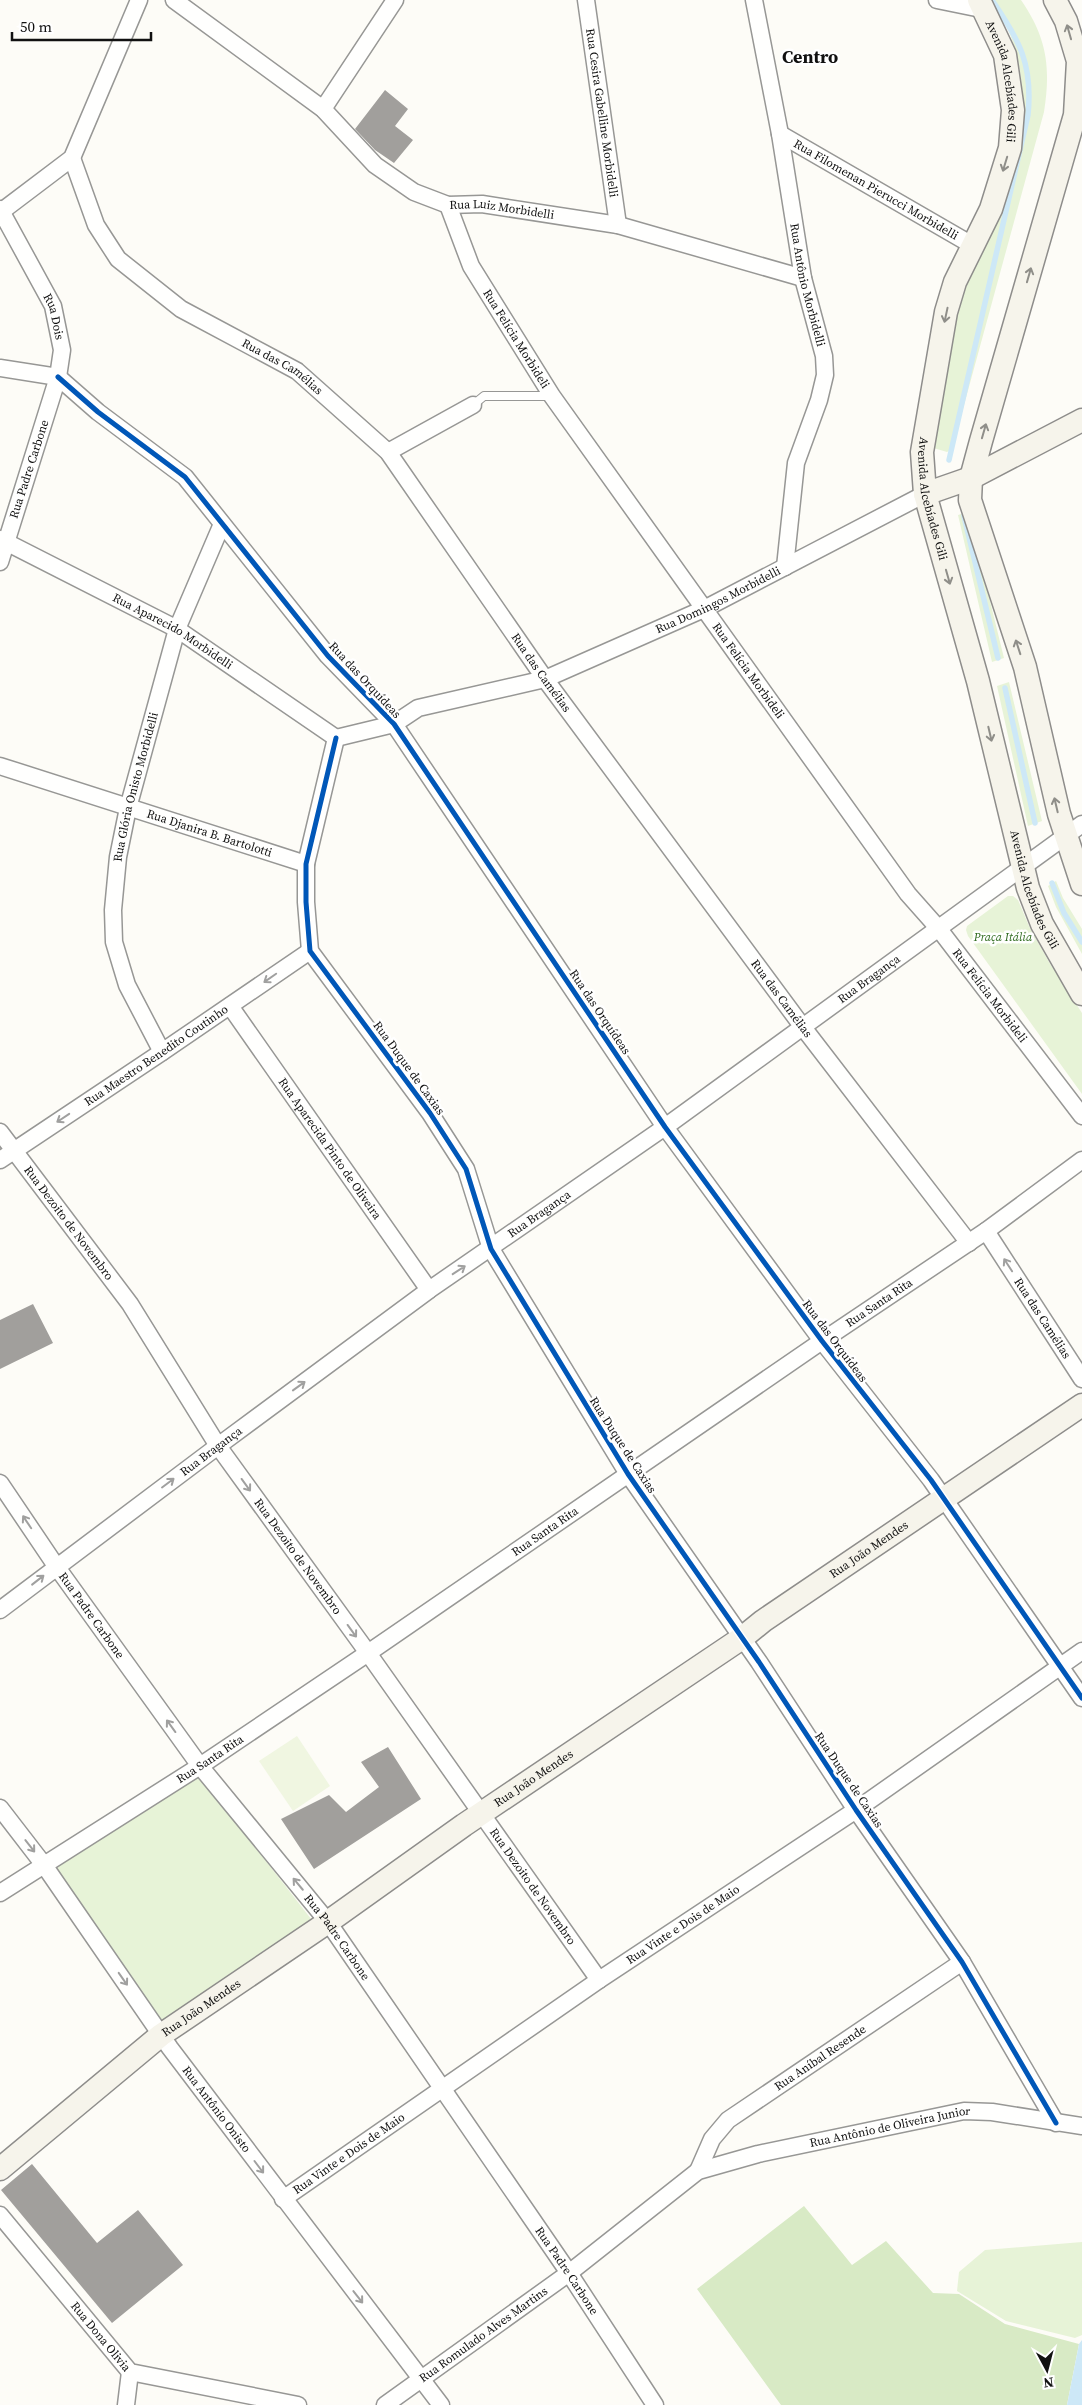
<svg xmlns="http://www.w3.org/2000/svg" width="1082" height="2405" font-family="'Source Serif 4',serif">
  <style>
    .green { fill: #e7f3d7 }
    .forest { fill: #d8eac5 }
    .pitch { fill: #f0f6e1 }
    .water { fill: #cde8f7 }
    .lines { fill: none; stroke-linecap: round; stroke-linejoin: round }
    .stream { stroke: #cde8f7; stroke-width: 5.5 }
    .building { fill: #a19f9c }
    .lane-casing { stroke: #979795; stroke-width: 10 }
    .street-casing { stroke: #979795; stroke-width: 19 }
    .secondary-casing { stroke: #8e8d8b; stroke-width: 25 }
    .lane { stroke: #fffffe; stroke-width: 8 }
    .street { stroke: #fffffe; stroke-width: 16 }
    .secondary { stroke: #f6f4eb; stroke-width: 22 }
    .cycleway-casing { stroke: #fff; stroke-width: 8 }
    .cycleway { stroke: #0057b8; stroke-width: 5 }
    .oneway { stroke: #8f8e89 }
    .oneway2 { stroke: #a0a09f }
    .labels { text-anchor: middle; stroke-width: 5; stroke-linejoin: round; paint-order: stroke }
    .street-label { font-size: 12px; fill: #111; stroke: #fff }
    .park-label { font-size: 12px; font-style: italic; fill: #2f6b1f; stroke: #fff }
    .district-label { font-size: 18px; font-weight: bold; fill: #111; stroke: #fff }
  </style>
  <rect width="100%" height="100%" fill="#fdfcf7"/>
  <path class="green" d="M988 0H1021C1047 38 1051 67 1044 112L952 449 947 452 930 447 951 308 1022 135C1026 101 1021 52 1004 22 1000 14 994 7 988 0Z
    M968 512 1004 658 992 662 958 515Z
    M1009 682 1042 821 1028 826 997 686Z
    M1056 881 1063 898 1082 929V954L1056 907 1048 886Z
    M1008 896H1013L1018 900 1029 926 1049 962 1082 1013V1094L968 936 966 930 967 926Z
    M198 1774 315 1924 161 2027 55 1866Z
    M1082 2242V2335L1075 2338 1006 2321 957 2291 959 2272 985 2250Z"/>
  <path class="forest" d="M804 2206 852 2265 886 2241 933 2293 959 2294 1005 2324 1079 2344 1067 2405H781L697 2289Z"/>
  <path class="pitch" d="M297 1736 330 1786 293 1811 259 1761Z"/>
  <path class="water" d="M1082 2340V2405H1067L1079 2344Z"/>
  <g class="lines">
    <path class="stream" d="M949 460 1028 115C1033 65 1020 41 992 0
      M964 516 998 658
      M1005 688 1035 823
      M1052 883 1064 913 1082 942"/>
  </g>
  <path class="building" d="M385 90 408 109 395 126 413 140 394 163 375 150 355 129Z
    M33 1304 53 1343 0 1369V1320Z
    M388 1747 421 1799 314 1869 281 1819 329 1795 346 1812 379 1787 361 1762Z
    M32 2164 97 2243 138 2210 183 2265 112 2323 1 2190Z"/>
  <g class="lines">
    <defs>
      <path id="lane" d="M473 405 484 396H550"/>
      <g id="street">
        <path id="s1" d="M174 0 323 109 375 165 414 192 448 205 482 204 618 225 803 278"/>
        <path id="s2" d="M586 0 618 225"/>
        <path id="s3" d="M754 0 780 134 803 278 824 356 825 375 819 400 796 463 785 567"/>
        <path d="M937 0 986 10"/>
        <path d="M323 109 395 0"/>
        <path id="s4" d="M780 134 972 245"/>
        <path id="s5" d="M72 158 96 225 118 259 181 309 297 371 388 452 545 679 802 1026 969 1243"/>
        <path id="s6" d="M448 205 471 266 552 396 908 894 939 929 1082 1116"/>
        <path id="s7" d="M0 209 53 306 62 350 58 377 0 562"/>
        <path d="M2 211 72 158 139 0"/>
        <path d="M0 368 58 377"/>
        <path d="M58 377 98 412 185 477 328 656 394 724 665 1127 822 1341 931 1480 1082 1698"/>
        <path d="M388 452 473 405"/>
        <path id="s8" d="M0 539 177 629 336 738"/>
        <path d="M336 738 306 864V902L310 951 430 1113 466 1169 491 1249 628 1474 759 1662 856 1810 962 1962 1056 2123"/>
        <path id="s9" d="M336 738 394 724 418 708 545 679 706 608 925 494"/>
        <path id="s10" d="M0 766 306 864"/>
        <path id="s11" d="M230 1006 429 1290"/>
        <path id="s12" d="M162 1052 127 985 114 942 113 910 118 857 128 808 177 629 222 524"/>
        <path id="s13" d="M0 1132 130 1304 218 1446 368 1653 599 1980"/>
        <path id="s14" d="M0 1160 162 1052 310 951"/>
        <path id="s15" d="M986 1231 1082 1379"/>
        <path id="s16" d="M0 1483 56 1566 200 1766 328 1922 569 2273 655 2405"/>
        <path id="s17" d="M0 1610 218 1446 429 1290 665 1127 1082 824"/>
        <path id="s18" d="M0 1808 44 1865 170 2048 441 2405"/>
        <path id="s19" d="M0 1893 200 1766 368 1653 822 1341 986 1231 1082 1160"/>
        <path id="s20" d="M698 2171 712 2139 728 2120 962 1962"/>
        <path id="s21" d="M283 2199 599 1980 856 1810 1082 1651"/>
        <path id="s22" d="M0 2215 130 2372 298 2405"/>
        <path d="M126 2405 130 2372"/>
        <path id="s23" d="M385 2405 569 2273 698 2171 758 2154 964 2111 992 2112 1082 2126"/>
      </g>
      <g id="secondary">
        <path id="s24" d="M979 0 1005 55 1013 110 1010 148 991 209 955 282 946 312 922 452 925 494 978 681 1028 888 1042 924 1082 994"/>
        <path d="M1055 0 1066 21 1078 61 1075 115 981 441 971 478 970 500 1025 667 1059 814 1082 884"/>
        <path d="M925 494 971 478 1082 420"/>
        <path id="s25" d="M0 2169 161 2035 328 1922 464 1825 742 1638 763 1621 1082 1405"/>
      </g>
    </defs>
    <use href="#lane" class="lane-casing"/>
    <use href="#street" class="street-casing"/>
    <use href="#secondary" class="secondary-casing"/>
    <use href="#lane" class="lane"/>
    <use href="#street" class="street"/>
    <use href="#secondary" class="secondary"/>
    <defs>
      <path id="cycleway" d="M58 377 98 412 185 477 328 656 394 724 665 1127 822 1341 931 1480 1082 1698
        M336 738 306 864V902L310 951 430 1113 466 1169 491 1249 628 1474 759 1662 856 1810 962 1962 1056 2123"/>
    </defs>
    <use href="#cycleway" class="cycleway-casing"/>
    <use href="#cycleway" class="cycleway"/>
  </g>
  <defs><path id="oneway-shaft" d="M-6 0H5M1.5-3L5.5 0L1.5 3" fill="none" stroke-width="1.6" stroke-linecap="round" stroke-linejoin="round" transform="scale(1.25)"/></defs>
  <g class="oneway">
    <use href="#oneway-shaft" transform="translate(1069 32) rotate(-106)"/>
    <use href="#oneway-shaft" transform="translate(1005 164) rotate(107)"/>
    <use href="#oneway-shaft" transform="translate(1029 275) rotate(-74)"/>
    <use href="#oneway-shaft" transform="translate(946 315) rotate(102)"/>
    <use href="#oneway-shaft" transform="translate(984 431) rotate(-74)"/>
    <use href="#oneway-shaft" transform="translate(948 577) rotate(74)"/>
    <use href="#oneway-shaft" transform="translate(1018 647) rotate(-108)"/>
    <use href="#oneway-shaft" transform="translate(990 734) rotate(77)"/>
    <use href="#oneway-shaft" transform="translate(1056 805) rotate(-103)"/>
  </g>
  <g class="oneway2">
    <use href="#oneway-shaft" transform="translate(270 978) rotate(145)"/>
    <use href="#oneway-shaft" transform="translate(63 1118) rotate(146)"/>
    <use href="#oneway-shaft" transform="translate(1008 1265) rotate(-123)"/>
    <use href="#oneway-shaft" transform="translate(459 1270) rotate(-33)"/>
    <use href="#oneway-shaft" transform="translate(299 1386) rotate(-36)"/>
    <use href="#oneway-shaft" transform="translate(168 1483) rotate(-37)"/>
    <use href="#oneway-shaft" transform="translate(246 1485) rotate(54)"/>
    <use href="#oneway-shaft" transform="translate(27 1522) rotate(-124)"/>
    <use href="#oneway-shaft" transform="translate(38 1580) rotate(-38)"/>
    <use href="#oneway-shaft" transform="translate(352 1631) rotate(54)"/>
    <use href="#oneway-shaft" transform="translate(171 1726) rotate(-126)"/>
    <use href="#oneway-shaft" transform="translate(30 1846) rotate(52)"/>
    <use href="#oneway-shaft" transform="translate(298 1884) rotate(-130)"/>
    <use href="#oneway-shaft" transform="translate(123 1979) rotate(55)"/>
    <use href="#oneway-shaft" transform="translate(259 2167) rotate(53)"/>
    <use href="#oneway-shaft" transform="translate(358 2297) rotate(52)"/>
  </g>
  <g class="labels">
    <g class="street-label">
      <text dy="4" stroke="none"><textPath href="#s24" startOffset="86">Avenida Alcebíades Gili</textPath></text>
      <text dy="4" stroke="none"><textPath href="#s2" startOffset="114">Rua Cesira Gabelline Morbidelli</textPath></text>
      <text dy="4" stroke="none"><textPath href="#s4" startOffset="111">Rua Filomenan Pierucci Morbidelli</textPath></text>
      <text dy="4" stroke="none"><textPath href="#s1" startOffset="399">Rua Luiz Morbidelli</textPath></text>
      <text dy="4" stroke="none"><textPath href="#s3" startOffset="290">Rua Antônio Morbidelli</textPath></text>
      <text dy="4" stroke="none"><textPath href="#s7" startOffset="121">Rua Dois</textPath></text>
      <text dy="4" stroke="none"><textPath href="#s6" startOffset="151">Rua Felícia Morbideli</textPath></text>
      <text dy="4" stroke="none"><textPath href="#s5" startOffset="309">Rua das Camélias</textPath></text>
      <text transform="translate(29 469) rotate(-72)" y="4">Rua Padre Carbone</text>
      <text dy="4" stroke="none"><textPath href="#s24" startOffset="521">Avenida Alcebíades Gili</textPath></text>
      <text dy="4" stroke="none"><textPath href="#s9" startOffset="409">Rua Domingos Morbidelli</textPath></text>
      <text dy="4" stroke="none"><textPath href="#s8" startOffset="196">Rua Aparecido Morbidelli</textPath></text>
      <text dy="4" stroke="none"><textPath href="#s6" startOffset="556">Rua Felícia Morbideli</textPath></text>
      <text dy="4" stroke="none"><textPath href="#s5" startOffset="714">Rua das Camélias</textPath></text>
      <text transform="translate(365 680) rotate(47)" y="4">Rua das Orquídeas</text>
      <text dy="4" stroke="none"><textPath href="#s12" startOffset="278">Rua Glória Onisto Morbidelli</textPath></text>
      <text dy="4" stroke="none"><textPath href="#s10" startOffset="220">Rua Djanira B. Bartolotti</textPath></text>
      <text dy="4" stroke="none"><textPath href="#s24" startOffset="926">Avenida Alcebíades Gili</textPath></text>
      <text dy="4" stroke="none"><textPath href="#s17" startOffset="1074">Rua Bragança</textPath></text>
      <text dy="4" stroke="none"><textPath href="#s6" startOffset="961">Rua Felícia Morbideli</textPath></text>
      <text dy="4" stroke="none"><textPath href="#s5" startOffset="1119">Rua das Camélias</textPath></text>
      <text transform="translate(600 1012) rotate(56)" y="4">Rua das Orquídeas</text>
      <text dy="4" stroke="none"><textPath href="#s14" startOffset="188">Rua Maestro Benedito Coutinho</textPath></text>
      <text transform="translate(409 1068) rotate(54)" y="4">Rua Duque de Caxias</text>
      <text dy="4" stroke="none"><textPath href="#s11" startOffset="174">Rua Aparecida Pinto de Oliveira</textPath></text>
      <text dy="4" stroke="none"><textPath href="#s17" startOffset="669">Rua Bragança</textPath></text>
      <text dy="4" stroke="none"><textPath href="#s13" startOffset="114">Rua Dezoito de Novembro</textPath></text>
      <text dy="4" stroke="none"><textPath href="#s19" startOffset="1059">Rua Santa Rita</textPath></text>
      <text dy="4" stroke="none"><textPath href="#s15" startOffset="104">Rua das Camélias</textPath></text>
      <text transform="translate(835 1341) rotate(53)" y="4">Rua das Orquídeas</text>
      <text transform="translate(623 1445) rotate(57)" y="4">Rua Duque de Caxias</text>
      <text dy="4" stroke="none"><textPath href="#s17" startOffset="264">Rua Bragança</textPath></text>
      <text dy="4" stroke="none"><textPath href="#s19" startOffset="654">Rua Santa Rita</textPath></text>
      <text dy="4" stroke="none"><textPath href="#s25" startOffset="1068">Rua João Mendes</textPath></text>
      <text dy="4" stroke="none"><textPath href="#s13" startOffset="519">Rua Dezoito de Novembro</textPath></text>
      <text dy="4" stroke="none"><textPath href="#s16" startOffset="161">Rua Padre Carbone</textPath></text>
      <text dy="4" stroke="none"><textPath href="#s19" startOffset="249">Rua Santa Rita</textPath></text>
      <text dy="4" stroke="none"><textPath href="#s25" startOffset="662">Rua João Mendes</textPath></text>
      <text transform="translate(849 1780) rotate(56)" y="4">Rua Duque de Caxias</text>
      <text dy="4" stroke="none"><textPath href="#s13" startOffset="924">Rua Dezoito de Novembro</textPath></text>
      <text dy="4" stroke="none"><textPath href="#s21" startOffset="485">Rua Vinte e Dois de Maio</textPath></text>
      <text dy="4" stroke="none"><textPath href="#s16" startOffset="566">Rua Padre Carbone</textPath></text>
      <text dy="4" stroke="none"><textPath href="#s25" startOffset="258">Rua João Mendes</textPath></text>
      <text dy="4" stroke="none"><textPath href="#s20" startOffset="171">Rua Aníbal Resende</textPath></text>
      <text dy="4" stroke="none"><textPath href="#s18" startOffset="371">Rua Antônio Onisto</textPath></text>
      <text dy="4" stroke="none"><textPath href="#s23" startOffset="588">Rua Antônio de Oliveira Junior</textPath></text>
      <text dy="4" stroke="none"><textPath href="#s21" startOffset="80">Rua Vinte e Dois de Maio</textPath></text>
      <text dy="4" stroke="none"><textPath href="#s16" startOffset="971">Rua Padre Carbone</textPath></text>
      <text dy="4" stroke="none"><textPath href="#s23" startOffset="121">Rua Romulado Alves Martins</textPath></text>
      <text dy="4" stroke="none"><textPath href="#s22" startOffset="158">Rua Dona Olivia</textPath></text>
    </g>
    <g class="park-label">
      <text x="1003" y="941">Praça Itália</text>
    </g>
    <g class="district-label">
      <text x="810" y="63">Centro</text>
    </g>
  </g>
  <g transform="translate(1047 2370) rotate(173)" stroke="#ffffff" stroke-width="4" paint-order="stroke">
  <path d="M0-4L9 19L0 12L-9 19Z" fill="#111111"/>
  <text y="-8" font-size="14" font-weight="bold" text-anchor="middle" fill="#111111">N</text>
  </g>
  <path d="M12 32v8h139v-8" fill="none" stroke="#111111" stroke-width="2.5"/>
  <text x="20" y="32" font-size="15" fill="#111111" stroke="#ffffff" stroke-width="4" paint-order="stroke">50 m</text>
</svg>
